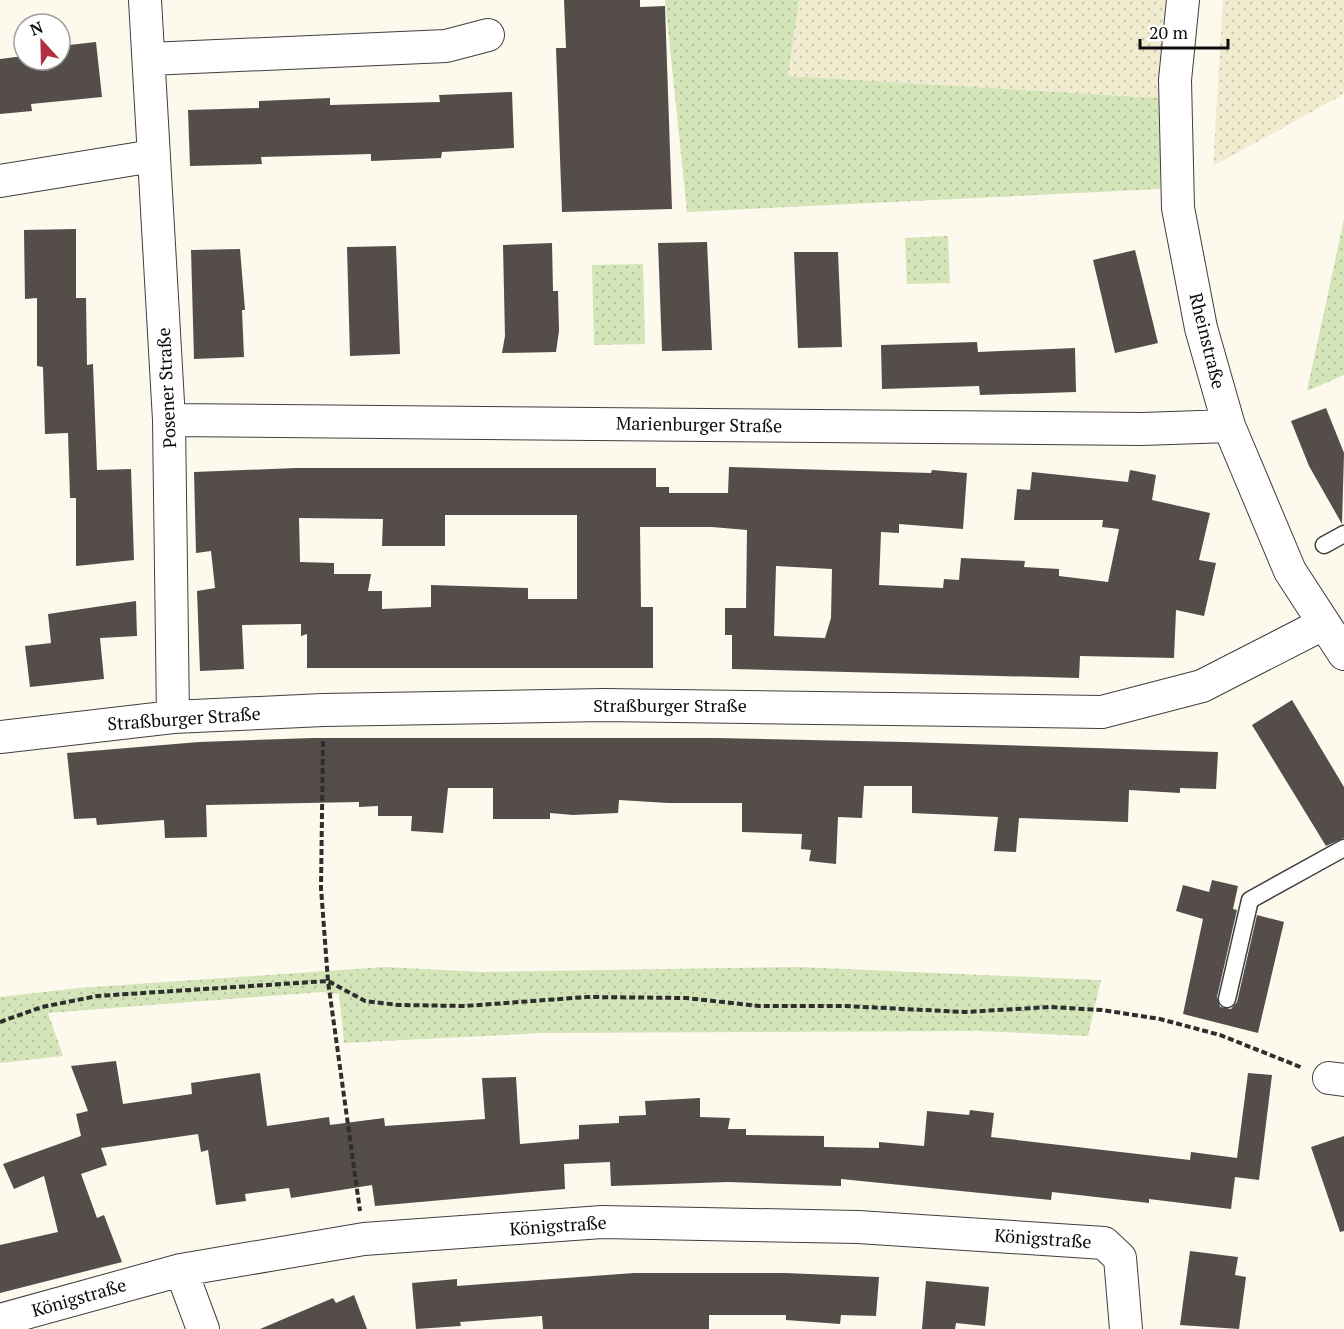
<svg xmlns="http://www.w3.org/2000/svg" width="1344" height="1329" font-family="'PT Serif',serif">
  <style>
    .farmland { fill: url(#farmland-dots) }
    .grass { fill: url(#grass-dots) }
    .building { fill: #544d4a; fill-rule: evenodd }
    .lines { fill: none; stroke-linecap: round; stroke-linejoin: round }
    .lane-casing { stroke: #3f3f3f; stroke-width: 19 }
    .street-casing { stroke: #3f3f3f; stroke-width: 34 }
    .path { stroke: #2e2e2e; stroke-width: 4; stroke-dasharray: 6 3; stroke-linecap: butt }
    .lane { stroke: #fff; stroke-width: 16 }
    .street { stroke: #fff; stroke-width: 32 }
    .labels { text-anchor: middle; stroke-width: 6; stroke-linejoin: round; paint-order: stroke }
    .street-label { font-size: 18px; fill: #0c0c0c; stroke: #fff }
  </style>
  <defs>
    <pattern id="farmland-dots" width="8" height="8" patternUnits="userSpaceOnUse" patternTransform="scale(1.5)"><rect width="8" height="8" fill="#f1ebd0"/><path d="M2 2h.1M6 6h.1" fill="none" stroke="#cdc8b1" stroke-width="1.8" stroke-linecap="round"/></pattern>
    <pattern id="grass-dots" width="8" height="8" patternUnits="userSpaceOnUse" patternTransform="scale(1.5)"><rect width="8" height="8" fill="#d4e5ba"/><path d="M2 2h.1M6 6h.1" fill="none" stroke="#b5c39f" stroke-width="1.8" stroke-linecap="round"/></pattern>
  </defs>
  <rect width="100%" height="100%" fill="#fdf9ed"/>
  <path class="farmland" d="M799 0H1169L1160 98 788 76Z
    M1223 0H1344V94L1213 166Z"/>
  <path class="grass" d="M665 0H799L788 76 1160 98V189L687 212Z
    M1344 219V375L1307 391Z
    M948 236 950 283 907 284 905 238Z
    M643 264 645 344 594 345 592 265Z
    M385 967 482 972 799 967 1101 980 1088 1036 978 1031 544 1033 344 1043 339 994 322 992 48 1013 63 1056 0 1063V997L79 988Z"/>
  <path class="building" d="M564 0H640V7L665 6 672 209 562 212 556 48H566Z
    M96 42 102 97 31 104 32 111 0 114V59L24 56V60H60V46Z
    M512 92 514 148 442 152 441 158 371 161V154L261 157 262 164 190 166 188 110 259 108V101L330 98V105L440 102 439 95Z
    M76 229V298H86L87 365 93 364 97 470 131 469 134 560 76 566V498H70L68 433 45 434 43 367 37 366V298L25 299 24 230Z
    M707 242 712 350 662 351 658 243Z
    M552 243 553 291H558L559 331 556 352 502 353 505 336 503 245Z
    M396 246 400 354 350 356 347 247Z
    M240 249 245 310H242L244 357 194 359 191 250Z
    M1135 250 1158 343 1115 353 1093 260Z
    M794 252H838L842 347 798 348Z
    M977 342 978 352 1075 348 1076 392 980 395 979 386 882 389 881 345Z
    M1326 408 1344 453 1342 524 1309 466 1291 421Z
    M729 467 931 473 932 470 967 473 963 529 899 524V533L881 532 879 585 943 588 944 579 959 580 961 558 1025 561 1024 567 1059 569V576L1108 582 1119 529 1102 527 1103 520H1014L1017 489 1030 490 1032 472 1128 482 1130 470 1156 475 1152 500 1210 513 1199 560 1216 563 1204 616 1176 610 1174 658 1080 656 1079 678 732 669V635H725V608H746L747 530 712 527H640L641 607H653V668H307V634L301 636V624L242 625 244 669 200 671 197 591 215 588 211 551 196 553 194 472 296 468H656V487H669V493H728ZM445 515H577V599H528V588L431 585V607L382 609V591H368L371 574H334V563L300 562 299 518 383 519 382 546H445ZM776 566 832 569 831 618 825 638 774 636Z
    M136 601 137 636 100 638 104 679 30 687 25 646 51 643 48 614Z
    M1292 700 1344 787V838L1326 846 1252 725Z
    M313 738H716L905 742 1218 752 1216 789 1180 788V793L1129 790 1128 822 1019 818 1016 852 994 851 998 817 912 813V786H864L862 818 838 817 836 864 809 861 811 850 801 849 802 834 742 832V803H668L619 800 618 813 573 815 550 813V819H493V788H448L443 833 411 831 412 816H378V806L359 807V802L206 805 207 837 165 838 164 820 97 825 96 818 74 819 67 753 199 742Z
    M1212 880 1238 886 1233 909 1237 910 1217 997 1220 1007 1231 1009 1237 1002 1257 915 1284 922 1258 1033 1183 1014 1203 919 1176 911 1183 885 1209 892Z
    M116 1061 123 1104 192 1094 191 1083 260 1073 267 1126 329 1117 330 1125 384 1118 385 1126 485 1119 482 1078 516 1077 520 1144 579 1139V1125L619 1123V1116L646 1115 645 1101 700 1098V1117L730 1118 728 1129H746V1135L824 1136V1147L879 1148V1142L924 1146 927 1111 969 1115 970 1110 994 1113 991 1137 1190 1160 1191 1152 1237 1158 1248 1073 1272 1075 1259 1180 1235 1177 1231 1209 1149 1199V1203L1052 1192 1051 1200 841 1179V1186L728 1182 611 1186 610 1162 564 1164 565 1189 375 1206 372 1185 291 1198 289 1188 245 1194 246 1201 216 1205 208 1150 201 1152 198 1134 101 1148 107 1165 81 1174 97 1218 104 1215 122 1262 0 1293V1245L58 1232 44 1176 14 1189 3 1164 81 1136 76 1114 88 1111 71 1066Z
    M1344 1136V1231L1340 1232 1311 1147Z
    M1190 1251 1238 1257 1235 1275 1246 1277 1239 1329 1180 1325Z
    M634 1273H785L879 1277 876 1316 841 1315 840 1324 786 1320V1315H709V1329H543L542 1316 460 1322 461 1326 416 1329 412 1283 457 1279V1286Z
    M926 1281 989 1287 985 1326 956 1323 955 1329H922Z
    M354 1295 367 1329H260L333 1298 336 1303Z"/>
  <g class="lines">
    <defs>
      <path id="lane" d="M1324 545 1344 534
        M1227 999 1250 900 1344 848"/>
      <path id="street" d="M145 0 169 420 173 717
        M1183 0 1175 80 1178 208 1201 328 1229 426 1290 571 1344 654
        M149 59 446 46 488 35
        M0 181 153 156
        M169 420 1142 429 1229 426
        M0 737 173 717 323 710 604 705 1102 712 1202 686 1323 624
        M1329 1078 1344 1080
        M181 1270 203 1329
        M0 1320 181 1270 364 1239 602 1222 858 1227 1104 1243 1120 1258 1126 1329"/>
    </defs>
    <use href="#lane" class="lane-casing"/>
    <use href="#street" class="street-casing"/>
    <path class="path" d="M323 741 321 888 328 981 360 1211
      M0 1022 42 1007 97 996 328 981 365 1001 398 1005 465 1006 587 997 686 998 759 1006H845L965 1012 1050 1007 1102 1010 1160 1019 1220 1035 1303 1068"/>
    <use href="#lane" class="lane"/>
    <use href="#street" class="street"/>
  </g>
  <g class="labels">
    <g class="street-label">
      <text transform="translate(1207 341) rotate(76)" y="6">Rheinstraße</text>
      <text transform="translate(167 388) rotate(-93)" y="6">Posener Straße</text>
      <text transform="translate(699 425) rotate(1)" y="6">Marienburger Straße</text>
      <text x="670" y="712">Straßburger Straße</text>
      <text transform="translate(184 719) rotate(-4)" y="6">Straßburger Straße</text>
      <text transform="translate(558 1226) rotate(-4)" y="6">Königstraße</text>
      <text transform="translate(1043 1239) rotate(4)" y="6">Königstraße</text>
      <text transform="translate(79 1298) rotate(-16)" y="6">Königstraße</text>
    </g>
  </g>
  <g transform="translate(42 42) rotate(338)"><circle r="28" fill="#ffffff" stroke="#9e9e9e" stroke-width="1.5"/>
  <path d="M0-4.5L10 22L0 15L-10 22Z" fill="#b03141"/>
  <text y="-9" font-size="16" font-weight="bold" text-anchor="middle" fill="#0c0c0c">N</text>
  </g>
  <path d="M1140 39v9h88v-9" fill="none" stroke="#0c0c0c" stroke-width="3"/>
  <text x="1149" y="39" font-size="18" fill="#0c0c0c" stroke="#ffffff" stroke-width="4.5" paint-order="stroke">20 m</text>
</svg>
